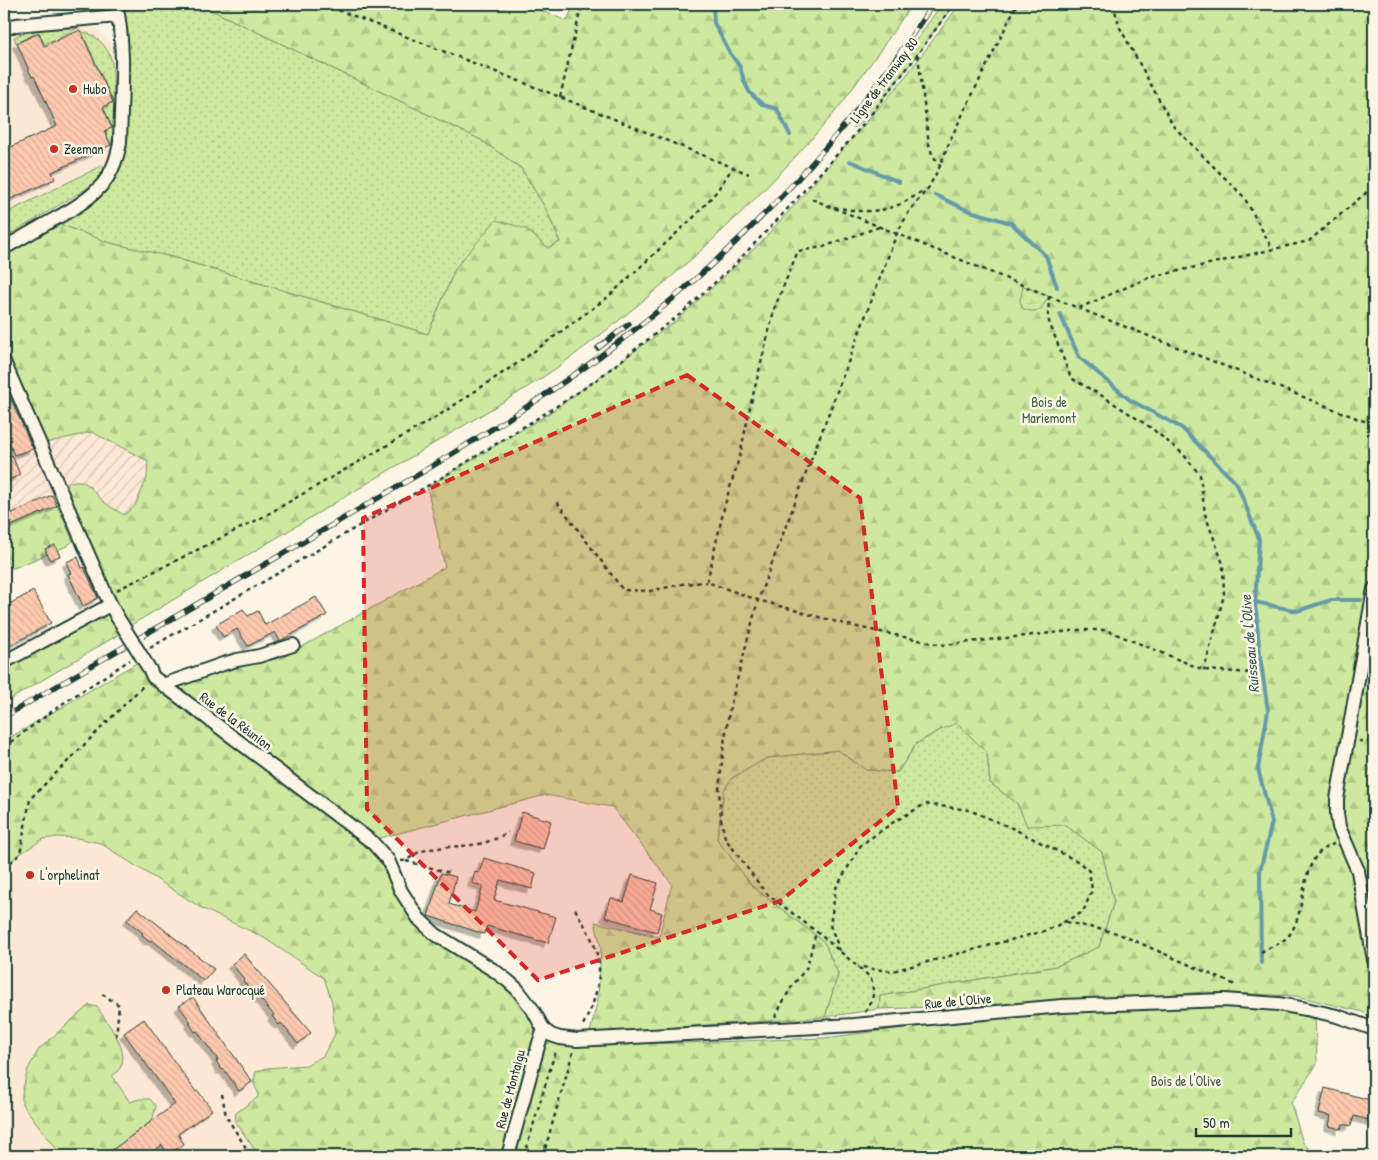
<svg xmlns="http://www.w3.org/2000/svg" width="1378" height="1160" font-family="'Patrick Hand',sans-serif">
  <style>
    .built { fill: #fde8d5 }
    .industrial { fill: url(#industrial-furrows) }
    .grass { fill: url(#grass-dots); stroke: #76936a }
    .forest { fill: url(#forest-firs); stroke: #76936a }
    .wetland { fill: url(#wetland-marsh); stroke: #76936a }
    .lines { fill: none; stroke-linecap: round; stroke-linejoin: round }
    .stream { stroke: #659ba8; stroke-width: 4 }
    .building { fill: url(#building-back-hatch); stroke: #1f3d34; filter: url(#shadow) }
    .minor-casing { stroke: #1f3d34; stroke-width: 16 }
    .path { stroke: #1f3d34; stroke-width: 2.5; stroke-dasharray: 4 4; stroke-linecap: butt }
    .minor { stroke: #fcf5e5; stroke-width: 12 }
    .rail-casing { stroke: #1f3d34; stroke-width: 5.5 }
    .rail { stroke: #fcf5e5; stroke-width: 4; stroke-dasharray: 11; stroke-linecap: butt }
    .minor-bridge-casing { stroke: #1f3d34; stroke-width: 16; stroke-linecap: butt }
    .minor-bridge { stroke: #fcf5e5; stroke-width: 12 }
    .marked { fill: #d62828; fill-opacity: 0.2; stroke: #d62828; stroke-width: 4; stroke-dasharray: 10 6; stroke-linejoin: round }
    .poi-dot { fill: #c8321e; stroke: #fcf5e5; stroke-width: 2 }
    .labels { text-anchor: middle; stroke-width: 5; stroke-linejoin: round; paint-order: stroke }
    .street-label { font-size: 14px; fill: #1f3d34; stroke: #fcf5e5 }
    .poi-label { font-size: 14px; fill: #1f3d34; stroke: #fcf5e5; text-anchor: start }
    .park-label { font-size: 14px; fill: #425f49; stroke: #fcf5e5 }
    .water-label { font-size: 15px; font-style: italic; fill: #365c5b; stroke: #fcf5e5 }
  </style>
  <defs>
    <pattern id="industrial-furrows" width="10" height="10" patternUnits="userSpaceOnUse" patternTransform="scale(1.25)"><rect width="10" height="10" fill="#fde8d5"/><path d="M-1 1l2-2M0 10L10 0M9 11l2-2" fill="none" stroke="#d8c8b7"/></pattern>
    <pattern id="grass-dots" width="8" height="8" patternUnits="userSpaceOnUse" patternTransform="scale(1.25)"><rect width="8" height="8" fill="#cee99f"/><path d="M2 2h.1M6 6h.1" fill="none" stroke="#b0c98a" stroke-width="1.8" stroke-linecap="round"/></pattern>
    <pattern id="forest-firs" width="22" height="20" patternUnits="userSpaceOnUse" patternTransform="scale(1.25)"><rect width="22" height="20" fill="#cee99f"/><path d="M5 1l3.5 6h-7zM16 11l3.5 6h-7z" fill="#b0c98a"/></pattern>
    <pattern id="wetland-marsh" width="20" height="14" patternUnits="userSpaceOnUse" patternTransform="scale(1.25)"><rect width="20" height="14" fill="#cee99f"/><path d="M1 5h8M5 5V1M11 12h8M15 12V8" fill="none" stroke="#b0c98a"/></pattern>
    <pattern id="building-back-hatch" width="6" height="6" patternUnits="userSpaceOnUse" patternTransform="scale(1.25)"><rect width="6" height="6" fill="#fec9af"/><path d="M-1 5l2 2M0 0l6 6M5-1l2 2" fill="none" stroke="#d9ae97"/></pattern>
    <filter id="shadow"><feDropShadow dx="-4.5" dy="4.5" stdDeviation="0" flood-color="#0004"/></filter>
  </defs>
  <rect width="100%" height="100%" fill="#fcf5e5"/>
  <filter id="ink" filterUnits="userSpaceOnUse"><feTurbulence type="fractalNoise" baseFrequency=".02" numOctaves="2"/><feDisplacementMap in="SourceGraphic" scale="10" xChannelSelector="R" yChannelSelector="G"/><feConvolveMatrix kernelMatrix="1 2 1 2 8 2 1 2 1" color-interpolation-filters="sRGB"/></filter>
  <g filter="url(#ink)">
    <path class="built" d="M78 25 88 26 99 30 111 44 116 54 117 65 115 145 111 159 103 165 4 214V36L19 30Z
      M59 837 76 838 100 843 203 909 261 936 324 978 332 1002 335 1034 323 1056 306 1065 267 1068 253 1082 258 1093 260 1156H4V867L20 854 43 839Z"/>
    <path class="industrial" d="M92 432 148 461 147 478 135 506 124 515 104 503 88 484 65 501 4 528V460L41 444Z"/>
    <path class="grass" d="M116 4H199L481 140 521 168 546 209 560 242 548 248 526 229 456 267 428 334 172 257 110 243 51 221 76 207 118 156Z
      M942 4H954L909 66 869 117 853 128Z
      M78 28 44 44 39 32 18 42 16 43 14 37C34 28 56 29 78 28Z
      M82 32C94 33 106 45 110 56 113 63 113 72 113 79 115 101 116 124 111 145L105 131 112 127 103 107 113 102Z
      M103 165 104 170 96 183 4 238V214Z
      M957 723 987 753 990 783 1017 803 1027 825 1065 824 1102 852 1114 902 1099 947 1057 966 880 996 879 1009 825 1017 838 974 824 942 752 886 717 839 724 790 732 778 767 758 838 750 866 770 898 772 916 744 942 729Z"/>
    <path class="forest" d="M199 4H525L567 21 574 4H912C895 29 878 54 860 78 852 89 844 101 835 112 756 205 665 288 566 361 549 374 531 385 513 396L128 627 65 501V484C87 474 90 490 104 502 110 507 118 511 124 515L135 506 147 478 148 461 92 432 41 444 4 362V248L51 221 110 243 172 257 428 334 456 267 496 220 526 229 548 248 560 242 546 209 521 168 481 140Z
      M960 4H1374V1019L1363 1012 1296 996 1205 992 1072 1002 879 1009 880 996 1057 966 1099 947 1114 902 1102 852 1065 825 1027 826 1017 803 990 783 987 753 957 723 938 731 916 744 898 772 866 770 838 750 767 758 732 778 724 790 717 839 752 886 824 942 838 974 825 1017 590 1033 598 998 601 947 595 922 659 937 672 884 612 807 546 795 380 838 305 785 180 688 186 682 242 665 282 658 445 567 427 487 548 414 676 321 760 243 799 200 902 81Z
      M57 505 73 541 67 546 14 568H10L4 556V528Z
      M109 611 121 633 4 703V669Z
      M138 662 376 849 414 917 467 956 516 997 535 1025 532 1053 503 1156H259L235 1121 236 1113 258 1097V1092L253 1082 256 1072 267 1068 306 1065 323 1056 335 1034 332 1002 324 978 261 936 203 909 100 843 77 838 59 837 43 839 20 854 4 867V741Z
      M89 1005 97 1007C106 1022 131 1049 120 1068 119 1071 114 1074 112 1076L130 1102 139 1099H150L156 1106 152 1121 104 1156H62L22 1104V1093L28 1069 39 1049Z
      M1218 1005 1291 1011 1315 1016 1317 1064 1291 1103 1303 1143 1316 1156H512L529 1107 544 1046 557 1039 586 1044 683 1043 824 1038 975 1019 1137 1006Z"/>
    <path class="wetland" d="M1023 286 1049 296 1040 310 1031 311 1023 309 1020 301Z"/>
    <g class="lines">
      <path class="stream" d="M713 4 714 23 730 53 740 67 744 81 750 93 763 105 777 109 790 135
        M850 161 899 182
        M935 195 967 210 1011 223 1046 256 1057 287
        M1060 314 1079 357 1130 400 1182 428 1237 484 1259 539 1255 602 1260 656 1268 711 1258 769 1272 822 1260 871 1261 963
        M1255 602 1297 611 1331 600H1361"/>
    </g>
    <path class="building" d="M80 30 113 102 103 107 112 128 104 131 111 145 52 172 55 179 4 202V150L57 126 34 76 32 77 17 43 39 33 44 46Z
      M4 384 33 449 14 455 4 430Z
      M12 455 20 475 4 482V459Z
      M52 495 57 506 4 529V517Z
      M55 545 60 556 50 560 45 549Z
      M78 557 82 568 84 567 98 598 83 606 68 574 71 573 66 562Z
      M33 591 51 623 4 649V607Z
      M316 597 327 615 280 641 275 632 248 646 237 629 223 637 216 625 243 609 248 616 258 611 265 625Z
      M522 812 551 821 543 849 514 841Z
      M484 858 536 873 532 889 500 880 494 900 556 917 548 943 487 926 484 934 428 916 441 873 456 877 449 904 475 912 483 886 472 883 475 872 479 873Z
      M632 875 658 883 650 909 662 913 657 932 605 917 611 898 624 902Z
      M137 908 214 969 204 981 152 940 150 941 142 935 143 933 127 920Z
      M244 954 311 1033 298 1044 281 1023 279 1025 272 1016 274 1015 251 988 250 989 243 981 244 979 232 964Z
      M193 997 252 1082 239 1091 224 1069 222 1070 216 1061 218 1060 197 1031 195 1032 189 1023 191 1022 179 1006Z
      M144 1019 196 1092 198 1091 212 1110 178 1134 184 1144 168 1155 162 1145 147 1156H104L175 1104 124 1033Z
      M1325 1088 1374 1101V1110L1372 1121 1354 1116 1351 1126 1343 1124 1341 1129 1329 1126 1331 1116 1319 1113Z"/>
    <g class="lines">
      <defs>
        <path id="minor" d="M4 29 16 25 118 16
          M4 248C20 239 35 230 51 221 68 212 86 202 99 188 111 176 117 159 120 143 121 97 126 49 116 4
          M4 362 106 595 116 615
          M1374 589 1337 799V814L1339 827 1358 871 1374 960
          M4 662 110 605
          M150 670 153 677 372 842 388 860 401 891 419 919 435 934 495 971 508 981 517 989 533 1010 544 1030 551 1035 560 1038 577 1040 854 1025 1062 1006 1224 1000 1278 1004 1306 1009 1337 1016 1374 1029
          M163 685 223 664 237 660 259 656 293 645
          M508 1156 539 1043 544 1030"/>
      </defs>
      <use href="#minor" class="minor-casing"/>
      <path class="path" d="M323 4 560 97 749 174
        M1113 4 1120 28 1174 127 1244 197 1273 250
        M918 55 929 144 932 154 940 166
        M560 97 582 4
        M812 199 1078 308 1374 425
        M834 207C872 215 894 212 925 189
        M879 227 823 247 798 251 775 307 751 403 740 455 725 504 707 582 758 600 848 625 942 645 1080 630H1106L1204 670 1252 673
        M1049 296 1048 319 1071 378 1104 397 1150 427 1183 454 1200 475 1205 514 1223 564 1224 595 1204 670
        M1079 308 1148 278 1309 241 1374 186
        M557 502 623 590 650 591 682 584 707 582
        M117 590 261 518 438 416 525 358 608 297 695 216 717 191 733 167
        M150 648 446 475 565 401 595 381 683 312 734 265 781 216 852 138 909 66 954 4
        M1359 741 1374 742
        M4 747 62 704 130 660
        M401 861C409 861 414 853 422 851 452 843 480 851 508 832
        M406 861 450 873
        M4 868 20 854 30 799 144 685
        M575 909C593 940 606 958 595 996 592 1007 588 1017 581 1028
        M1066 922 1117 933 1233 984 1236 988
        M840 951 830 925 836 888 861 845 892 823 925 804 969 810 1012 828 1079 862 1089 871 1092 890 1083 912 1056 926 1048 930 893 971 873 969 858 966
        M1261 952C1270 947 1285 942 1290 934 1309 907 1297 855 1334 844
        M102 994 119 1005 116 1038
        M865 1012C875 1000 874 992 871 978L822 936 765 892 725 838 721 819 719 790 724 744 730 707 758 600 897 233 910 210 929 187 940 166 951 138 1017 4
        M775 1017 790 989 807 967 816 932
        M222 1094 226 1116 251 1156
        M524 1156 556 1049
        M543 1156 573 1052"/>
      <use href="#minor" class="minor"/>
      <defs>
        <path id="rail" d="M598 348 629 324
          M4 717 421 473C489 431 557 390 620 341 726 260 822 162 899 54 911 37 922 20 933 4"/>
      </defs>
      <use href="#rail" class="rail-casing"/>
      <use href="#rail" class="rail"/>
      <defs>
        <path id="minor-bridge" d="M116 615 150 670"/>
      </defs>
      <use href="#minor-bridge" class="minor-bridge-casing"/>
      <use href="#minor-bridge" class="minor-bridge"/>
    </g>
  </g>
  <path class="marked" d="M687 375 860 498 898 807 780 901 538 980 367 809 363 518Z"/>
  <g class="poi-dot">
    <circle cx="73" cy="89" r="5"/>
    <circle cx="54" cy="149" r="5"/>
    <circle cx="30" cy="875" r="5"/>
    <circle cx="166" cy="990" r="5"/>
  </g>
  <g class="labels">
    <g class="street-label">
      <text transform="translate(884 80) rotate(-53)" y="5">Ligne de tramway 80</text>
      <text transform="translate(236 721) rotate(37)" y="5">Rue de la Réunion</text>
      <text transform="translate(958 1001) rotate(-5)" y="5">Rue de l'Olive</text>
      <text transform="translate(510 1089) rotate(-75)" y="5">Rue de Montaigu</text>
    </g>
    <g class="poi-label">
      <text x="83" y="94">Hubo</text>
      <text x="64" y="154">Zeeman</text>
      <text x="40" y="880">L'orphelinat</text>
      <text x="176" y="995">Plateau Warocqué</text>
    </g>
    <g class="park-label">
      <text x="1049" y="407">Bois de<tspan x="1049" dy="16">Mariemont</tspan></text>
      <text x="1186" y="1086">Bois de l'Olive</text>
    </g>
    <g class="water-label">
      <text transform="translate(1250 644) rotate(-95)" y="5">Ruisseau de l'Olive</text>
    </g>
  </g>
  <rect width="1378" height="1160" fill="none" stroke="#fcf5e5" stroke-width="20"/>
  <rect x="10" y="10" width="1358" height="1140" fill="none" stroke="#1f3d34" stroke-width="2" filter="url(#ink)"/>
  <path d="M1196 1128v8h95v-8" fill="none" stroke="#1f3d34" stroke-width="2.5"/>
  <text x="1203" y="1128" font-size="15" fill="#1f3d34" stroke="#fcf5e5" stroke-width="4" paint-order="stroke">50 m</text>
</svg>
